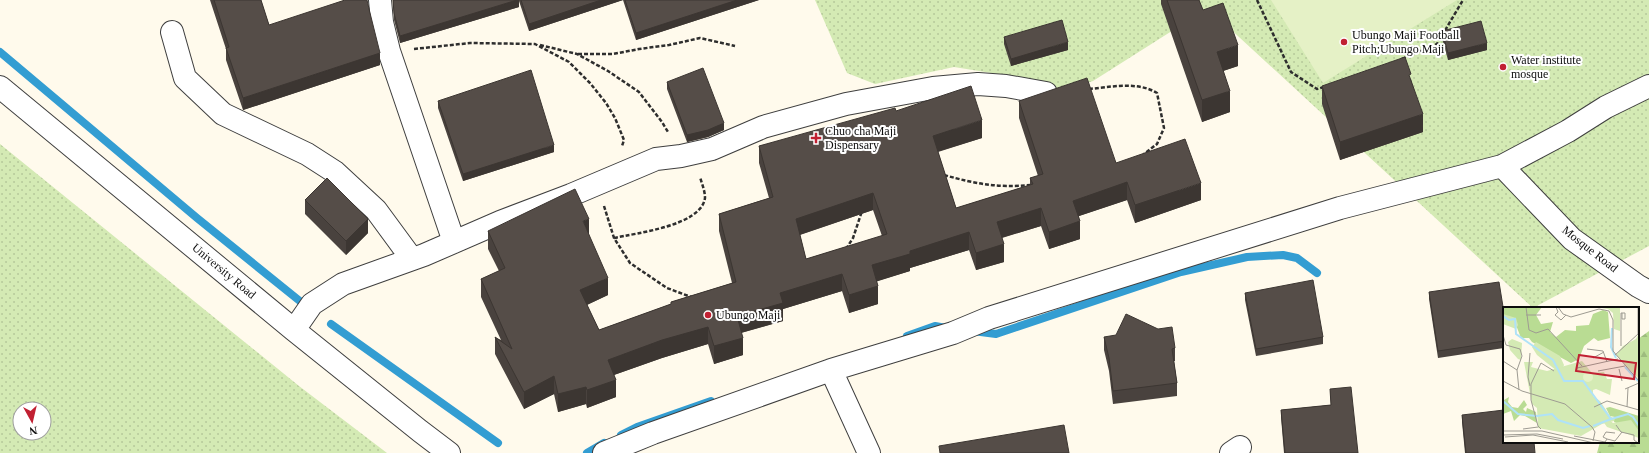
<svg xmlns="http://www.w3.org/2000/svg" width="1649" height="453" font-family="'Times New Roman',serif">
  <style>
    .grass { fill: url(#grass-dots); fill-rule: evenodd }
    .forest { fill: url(#forest-firs) }
    .pitch { fill: #e5f1c6 }
    .lines { fill: none; stroke-linecap: round; stroke-linejoin: round }
    .stream { stroke: #339dd2; stroke-width: 8 }
    .minor-casing { stroke: #3f3f3f; stroke-width: 24 }
    .path { stroke: #2e2e2e; stroke-width: 2.5; stroke-dasharray: 4 2; stroke-linecap: butt }
    .minor { stroke: #fff; stroke-width: 22 }
    .wall { fill: #49423e; fill-rule: evenodd }
    .shaded-wall { fill: #3c3632 }
    .building { fill: #554d48; stroke: #3c3632; fill-rule: evenodd }
    .poi-dot { fill: #c12032; stroke: #fff; stroke-width: 1.5 }
    .labels { text-anchor: middle; stroke-width: 4; stroke-linejoin: round; paint-order: stroke }
    .poi-label { font-size: 12px; fill: #0c0c0c; stroke: #fff; text-anchor: start }
    .street-label { font-size: 12px; fill: #0c0c0c; stroke: #fff }
    .inset-river { fill: none; stroke: #afe2f8; stroke-width: 2 }
    .inset-road { fill: none; stroke: #9e9b92; stroke-width: 1 }
    .view { fill: #c12032; fill-opacity: 0.15; stroke: #c12032; stroke-width: 2 }
    .inset-edge { fill: none; stroke: #0c0c0c; stroke-width: 2 }
  </style>
  <defs>
    <pattern id="grass-dots" width="8" height="8" patternUnits="userSpaceOnUse"><rect width="8" height="8" fill="#d4eab4"/><path d="M2 2h.1M6 6h.1" fill="none" stroke="#b5c89a" stroke-width="1.8" stroke-linecap="round"/></pattern>
    <pattern id="forest-firs" width="22" height="20" patternUnits="userSpaceOnUse"><rect width="22" height="20" fill="#b9dc93"/><path d="M5 1l3.5 6h-7zM16 11l3.5 6h-7z" fill="#9ebc7e"/></pattern>
  </defs>
  <rect width="100%" height="100%" fill="#fffaec"/>
  <path class="grass" d="M815 0H1649V246L1533 308 1213 13 1175 29 1093 81 1058 93 1022 78 954 67 875 84 847 73Z
    M0 144 299 386 387 453H0ZM20 409H44V433H20Z"/>
  <path class="forest" d="M1649 331V453H1597L1600 442H1638V339Z"/>
  <path class="pitch" d="M1271 0H1457L1323 83Z"/>
  <g class="lines">
    <path class="stream" d="M0 52 197 218 306 306
      M331 324 498 443
      M973 331 996 334 1181 272 1247 257 1283 255 1297 258 1317 273
      M907 336 935 326 946 328
      M621 435 637 427 711 401
      M587 453 604 443"/>
    <defs>
      <path id="minor" d="M380 0 382 22 389 51 454 242
        M172 32 185 78 223 114 307 154 335 172 376 210 412 259
        M0 87 294 330 420 431 449 453
        M1502 166 1572 239 1638 286 1649 292
        M294 330 312 304 343 284 424 255 500 222 571 195 656 159 681 156 712 149 763 127 846 104 933 88 978 84 1006 86 1046 93
        M831 370 869 453
        M604 453 653 433 831 370 953 333 989 318 1340 208 1502 166 1568 131 1606 107 1649 86
        M1231 453 1240 447"/>
    </defs>
    <use href="#minor" class="minor-casing"/>
    <path class="path" d="M1257 0 1291 72 1317 89 1324 87
      M540 45 577 54 608 71 639 92 662 122 668 132
      M414 49 470 43 535 44 569 62 590 83 606 103 615 118 624 140 622 146
      M578 54H613L639 49 669 45 700 38 735 46
      M1402 59 1437 44 1463 0
      M1089 89C1111 87 1137 81 1157 93L1164 128 1157 144 1144 154
      M944 175C976 184 998 188 1031 185
      M604 206 614 238 630 263 667 288 691 297
      M614 238C636 233 701 226 705 198 705 191 702 184 700 177
      M846 249 853 238 862 211"/>
    <use href="#minor" class="minor"/>
  </g>
  <path class="wall" d="M210 0H261L269 25 370 13 380 65 243 110 226 60V49Z
    M393 0H759L636 40 623 0 529 31 519 1V7L400 43 394 20Z
    M1161 0H1199L1203 10 1238 66 1223 71 1230 112 1202 122 1161 4Z
    M1442 31 1487 50 1448 60 1442 38Z
    M1004 37 1068 50 1011 66 1004 44Z
    M1411 79 1423 132 1340 160 1322 104V86Z
    M667 82 724 130 708 137 687 142 667 89Z
    M438 101 554 152 463 181 438 108Z
    M1019 101 1116 163 1201 200 1135 223 1127 200 1079 216 1080 239 1049 249 1041 226 1002 238 1004 262 976 270 969 250 910 268V271L877 281 878 304 849 313 842 291 783 309V321L741 333 743 355 714 364 708 344 662 358 614 375 616 397 587 408 586 404 558 412 554 394 524 409 495 354V337L501 340 481 297V279L499 271 488 249V231L589 235 608 295 587 305 599 330 671 304V302L732 283 719 231V214L769 198 759 163V146L896 111 982 138 938 152 956 208 1030 185V178L1038 176 1019 118ZM873 210 882 236 806 259 800 235Z
    M305 200 368 233 346 255 305 214Z
    M1429 292 1504 313V348L1438 358 1429 299Z
    M1245 293 1323 337V344L1256 356 1245 300Z
    M1104 337 1175 348V361H1174L1177 383V396L1113 404 1109 371 1104 350Z
    M1330 389 1358 453H1284L1281 417V410L1331 405Z
    M1462 415 1535 453H1465L1462 422Z"/>
  <path class="shaded-wall" d="M517 0H519V7L400 43V36Z
    M601 0H623L529 31V24Z
    M737 0H759L636 40V33Z
    M1068 42V50L1011 66V59Z
    M1487 43V50L1448 60V53Z
    M1238 45V66L1217 73V52Z
    M380 53V65L243 110V98Z
    M1230 91V112L1202 122V100Z
    M1423 114V132L1340 160V142Z
    M982 120V138L933 153V136Z
    M724 123V130L708 137 687 142V135Z
    M554 145V152L463 181V174Z
    M1127 182V200L1073 218V201Z
    M1201 183V200L1135 223V205Z
    M873 193V210L796 236V219Z
    M1041 208V226L997 239V222Z
    M368 219V233L346 255V241Z
    M589 219V236L583 221Z
    M1080 221V239L1049 249V232Z
    M969 232V250L910 268V271L872 283V265L910 251Z
    M1004 244V262L976 270V253Z
    M842 274V291L783 309V321L737 334V316L780 293Z
    M608 278V295L580 308V290Z
    M878 286V304L849 313V295Z
    M708 327V344L662 358 608 377V360L662 340Z
    M743 338V355L714 364V346Z
    M554 376V394L524 409V392Z
    M616 380V397L587 408V390Z
    M586 387V404L558 412V394Z"/>
  <path class="building" d="M214 0H261L269 25 345 0H367L370 13 380 53 243 98 226 48 229 47Z
    M393 0H517L400 36 394 13Z
    M521 0H601L529 24Z
    M625 0H737L636 33Z
    M1167 0H1199L1203 10 1223 3 1238 45 1217 52 1230 91 1202 100Z
    M1062 20 1068 42 1011 59 1004 37Z
    M1481 21 1487 43 1448 53 1442 31Z
    M1405 57 1411 74 1409 75 1423 114 1340 142 1322 86Z
    M703 68 724 123 708 130 687 135 667 82Z
    M531 70 554 145 463 174 438 101Z
    M1087 78 1116 163 1185 139 1201 183 1135 205 1127 182 1073 201 1080 221 1049 232 1041 208 997 222 1004 244 976 253 969 232 910 251V254L872 265 878 286 849 295 842 274 780 293 783 303 737 316 743 338 714 346 708 327 662 340 608 360 616 380 587 390 586 387 558 394 554 376 524 392 495 337 512 349 481 279 505 268 488 231 575 189 589 219 583 221 608 278 580 290 599 330 671 304V302L736 282 719 214 773 197 759 146 895 108 896 111 971 86 982 120 933 136 956 208 1033 184 1030 178 1043 174 1019 101ZM873 193 887 234 806 259 796 219Z
    M327 178 368 219 346 241 305 200Z
    M1313 280 1323 337 1256 349 1245 293Z
    M1499 282 1504 313V341L1438 351 1429 292Z
    M1126 314 1158 329 1172 327 1175 348 1172 349 1177 383 1113 391 1109 358 1104 337 1116 335Z
    M1351 387 1358 453H1285L1281 410 1331 405 1330 389Z
    M1504 410V442H1534L1535 453H1466L1462 415Z
    M1064 425 1069 453H940L939 446Z"/>
  <g class="poi-dot">
    <circle cx="1344" cy="42" r="4"/>
    <circle cx="1503" cy="67" r="4"/>
    <path d="M814 132h4v4h4v4h-4v4h-4v-4h-4v-4h4z"/>
    <circle cx="708" cy="315" r="4"/>
  </g>
  <g class="labels">
    <g class="poi-label">
      <text x="1352" y="39">Ubungo Maji Football<tspan x="1352" dy="14">Pitch;Ubungo Maji</tspan></text>
      <text x="1511" y="64">Water institute<tspan x="1511" dy="14">mosque</tspan></text>
      <text x="825" y="135">Chuo cha Maji<tspan x="825" dy="14">Dispensary</tspan></text>
      <text x="716" y="319">Ubungo Maji</text>
    </g>
    <g class="street-label">
      <text transform="translate(1590 249) rotate(38)" y="4">Mosque Road</text>
      <text transform="translate(224 271) rotate(40)" y="4">University Road</text>
    </g>
  </g>
  <g transform="translate(1503 307)">
    <rect width="136" height="136" fill="#fffaec"/>
    <path d="M117 0V24L111 22 110 6 105 2 99 1ZM136 26V72L113 48 120 39 133 32ZM79 54 89 66 101 65 104 72H109L107 88 93 82 90 83V89L97 94 107 109 131 126 111 114 99 117 78 129 35 121 34 101 29 97 21 55H30L28 60 44 64Z" fill="#d4eab4"/>
    <path d="M0 0H39L33 8 38 17 50 15 47 25 53 30 62 23 73 24V19L86 18 90 7 100 3 105 5 107 31 95 34 91 31 81 39 76 52 68 56 29 35 26 31H18L13 18 0 11ZM6 90 5 95 9 100 15 101 21 93 24 98 20 102 23 105 24 101 33 105 34 116 22 109 17 108 11 114 8 104 0 107V91L1 93ZM107 100 136 109V125L111 115 112 110 107 109 103 101Z" fill="#b9dc93"/>
    <path d="M0 7 13 11 15 18 13 22 0 17ZM9 32 19 36 18 53 15 52 7 43 5 35ZM33 35 57 49 61 58 59 63 54 64 34 48 29 40ZM99 107 110 116 128 113 136 124V131L104 120 97 110Z" fill="#d4eab4"/>
    <path d="M80 70a5 5 0 1 1 10 0a5 5 0 1 1-10 0Z" fill="#e5f1c6"/>
    <path class="inset-river" d="M0 9 6 13 12 12 13 27 50 53 61 74H80L108 112 125 107 130 110 136 119M109 21 108 40 113 51M122 60 135 74M0 94 15 107 34 109 49 107 55 113 80 121 87 119M90 119 108 112"/>
    <path class="inset-road" d="M23 0 26 23 33 26 45 22 79 59M53 0 55 5 52 8 58 13 63 8M55 0 60 7 68 10 96 2 106 4 110 13V44L136 74M23 8H38M0 28 3 38 17 42 19 49 14 63M118 39V6H122V12H119V6M84 42 100 44 104 55M27 46 25 70 27 79M112 48 135 27V0M90 51 101 45M0 54 14 63 16 83M74 61 115 52M116 62 119 74M95 64 122 59M0 74 19 84 62 97 89 120 92 125 90 134M122 82 136 76M91 100 104 94 136 103M124 100 125 81M113 118 118 125 131 128V133L135 136M20 122 35 120M38 122 35 119 28 93V77L38 56 51 64M0 124H39L91 136M0 128 34 127 60 132M71 129 102 135 104 132 112 134 119 125M2 130 30 128 65 135M104 132 100 130 103 125 112 126"/>
    <path class="view" d="M76 48 133 56 131 72 73 64Z"/>
    <rect width="136" height="136" class="inset-edge"/>
  </g>
  <g transform="translate(32 421) rotate(172)"><circle r="19" fill="#ffffff" stroke="#9e9e9e"/>
  <path d="M0-3L7 15L0 10L-7 15Z" fill="#c12032"/>
  <text y="-6" font-size="11" font-weight="bold" text-anchor="middle" fill="#0c0c0c">N</text>
  </g>
</svg>
